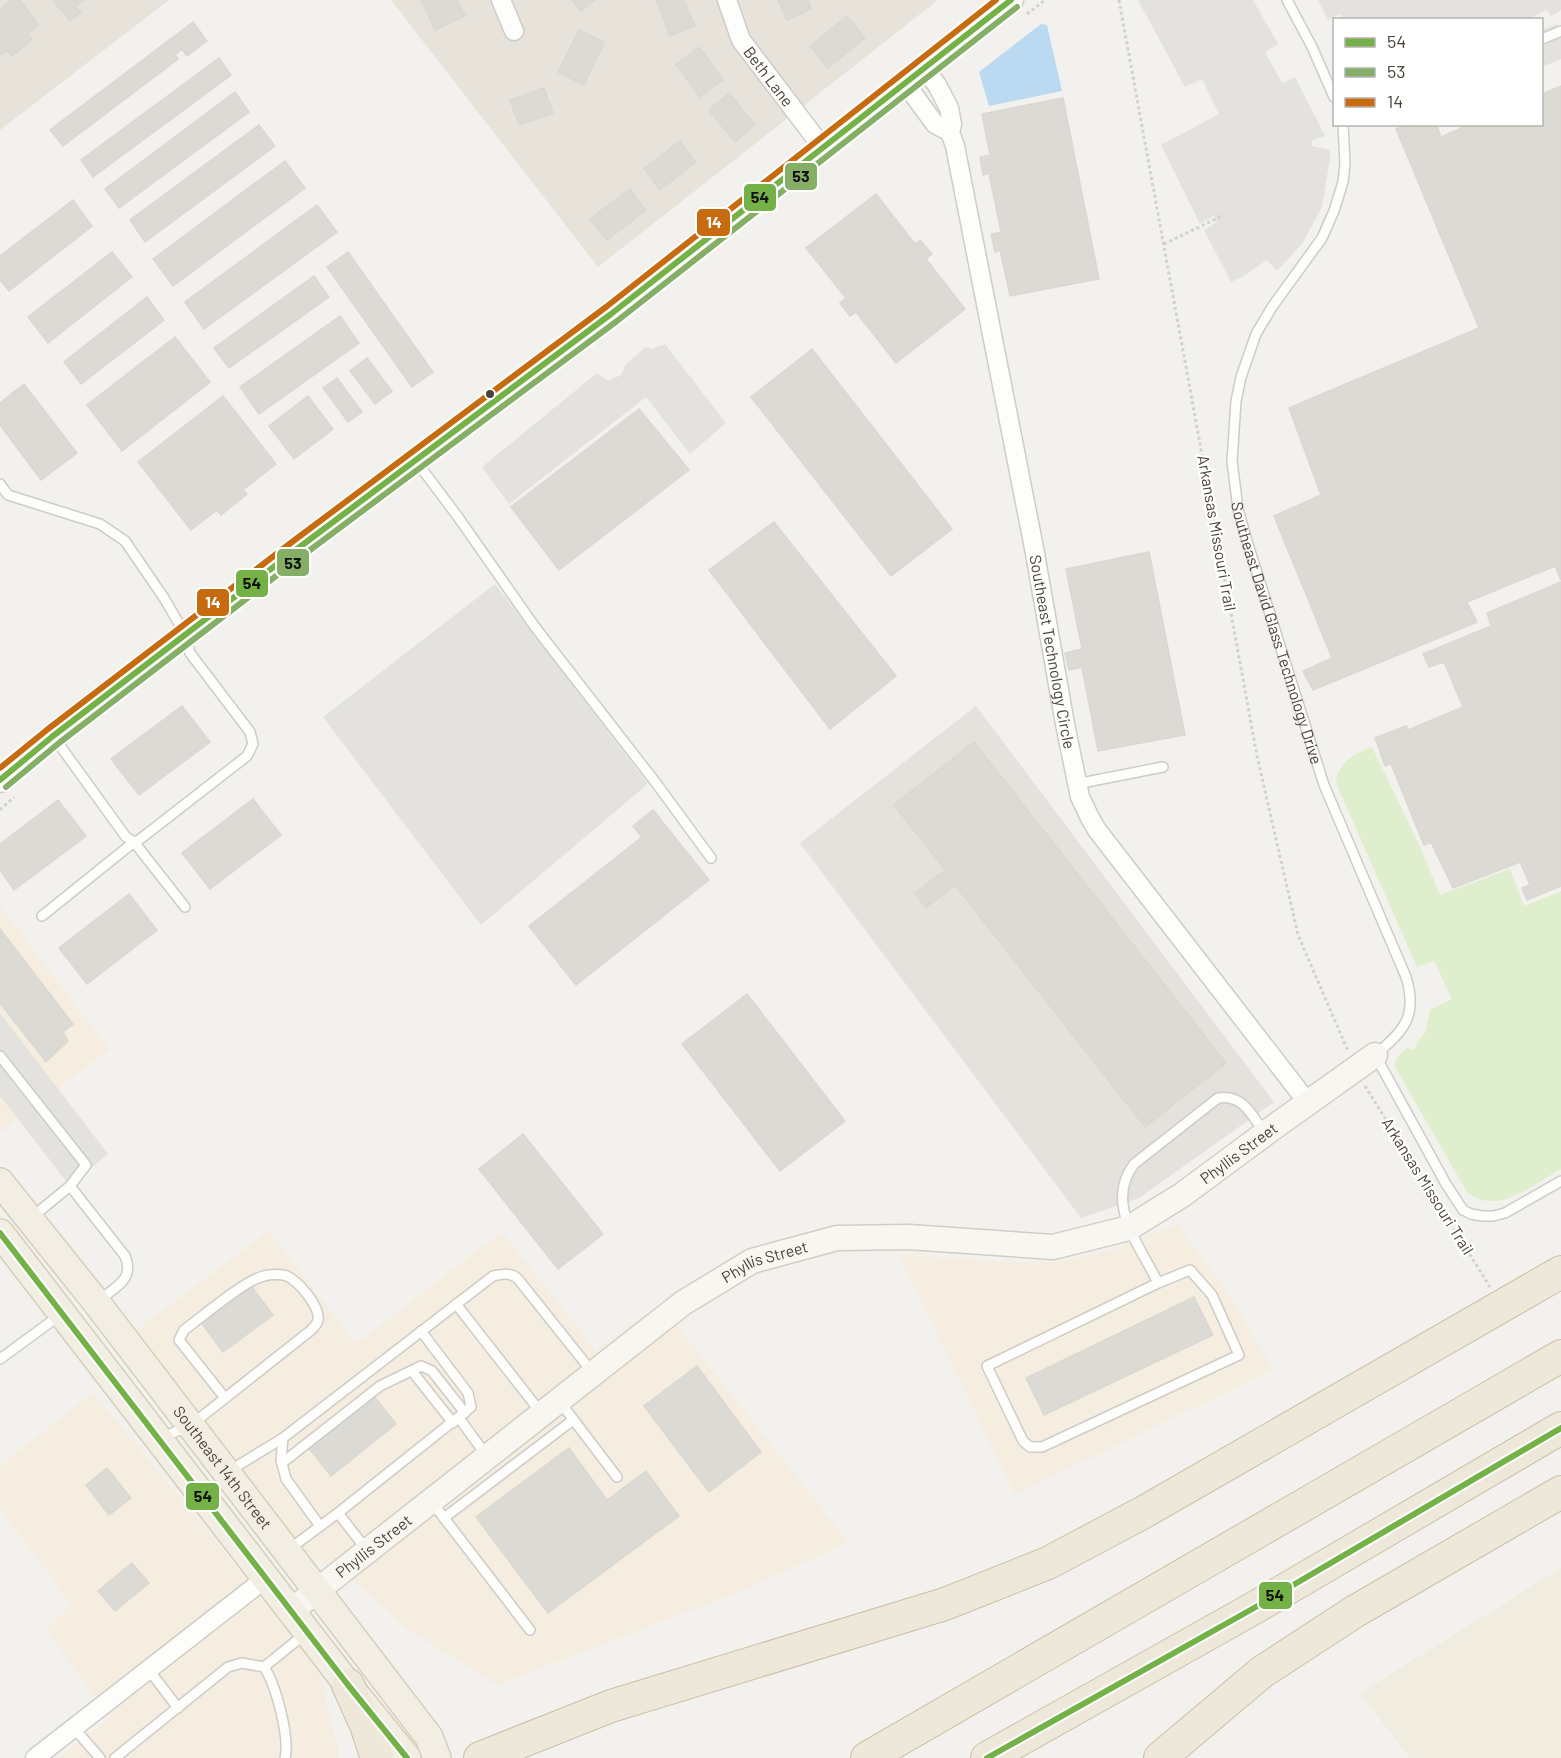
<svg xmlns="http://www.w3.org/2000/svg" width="1561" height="1758" font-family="Barlow,sans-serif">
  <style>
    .residential { fill: #e7e3da }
    .commercial { fill: #f5eddf }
    .industrial { fill: #e5e1dc }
    .education { fill: #f0ecdf }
    .green { fill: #dfeecc }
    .parking { fill: #e4e2de }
    .water { fill: #bbdaf2 }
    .building { fill: #dcdad5; stroke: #dbd8d2; stroke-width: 1.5 }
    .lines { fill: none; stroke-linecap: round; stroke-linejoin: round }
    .lane-casing { stroke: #ceccc7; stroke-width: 12 }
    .street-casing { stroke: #ceccc7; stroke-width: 21 }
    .secondary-casing { stroke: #d2cec3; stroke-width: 27 }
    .primary-casing { stroke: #d5ceb9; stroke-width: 30 }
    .highway-casing { stroke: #cbc0a7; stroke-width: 34 }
    .path { stroke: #d2d1cb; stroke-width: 3; stroke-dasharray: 3 3; stroke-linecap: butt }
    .lane { stroke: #fdfdfc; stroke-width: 9 }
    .street { stroke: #fdfdfc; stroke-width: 18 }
    .secondary { stroke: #f7f6f0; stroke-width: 24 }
    .primary { stroke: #f2eee4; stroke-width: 27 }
    .highway { stroke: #ede8da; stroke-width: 32 }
    .bus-1-casing { stroke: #fff; stroke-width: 10 }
    .bus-2-casing { stroke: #fff; stroke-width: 10 }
    .bus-3-casing { stroke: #fff; stroke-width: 10 }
    .bus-1 { stroke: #74b147; stroke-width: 6 }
    .bus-2 { stroke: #85ae67; stroke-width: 6 }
    .bus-3 { stroke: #c76b11; stroke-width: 6 }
    .bus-dot { fill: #4a4337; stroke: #fff; stroke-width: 2 }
    .labels { text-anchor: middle; stroke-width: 4.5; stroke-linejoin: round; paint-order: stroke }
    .street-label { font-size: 16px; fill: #4a4337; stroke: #fff }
    .line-badge { stroke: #fff; stroke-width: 2 }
    .badge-label { font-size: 16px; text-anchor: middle; font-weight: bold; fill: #fff }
    .pale-badge-label { font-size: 16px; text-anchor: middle; font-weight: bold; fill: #111 }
  </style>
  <rect width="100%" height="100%" fill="#f2f1ed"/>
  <path class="residential" d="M0 0H169L0 130Z
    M391 0H938L598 267Z"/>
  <path class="commercial" d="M0 906 109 1049 0 1133Z
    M1177 1224 1228 1294 1273 1369 1015 1495 899 1255 1000 1262H1058L1109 1251Z
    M269 1231 356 1344 502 1232 596 1351 660 1304 848 1542 749 1588 497 1685 406 1628 357 1583 320 1560 303 1559 130 1335Z
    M93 1392 319 1667 328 1711 339 1751 338 1758H59L111 1717 45 1629 72 1606 0 1508V1466Z"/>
  <path class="industrial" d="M976 706 1274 1102 1139 1198 1081 1218 800 843Z"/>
  <path class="education" d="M1561 1568V1758H1410L1360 1693Z"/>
  <path class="green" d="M1372 747 1420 847 1440 895 1510 869 1524 906 1561 891V1169C1533 1184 1497 1217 1467 1192L1395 1067C1395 1057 1402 1052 1409 1047L1411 1050 1416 1048V1043L1425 1033 1430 1010 1452 999 1434 961 1417 967 1336 783C1338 762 1354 754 1372 747Z"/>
  <path class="parking" d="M1138 0H1253L1278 44 1265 52 1282 83 1295 77 1325 136 1312 140V146L1330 150V158L1322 207 1302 244 1277 271 1267 260 1244 276 1231 282 1204 230 1217 222 1214 216 1200 224 1161 145 1219 114 1202 79 1185 87Z
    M1318 0H1561V10L1551 16 1547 10 1527 20H1343L1340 14 1328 20Z
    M1557 24 1561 33V59L1542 67V30Z
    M665 344 726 423 690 454 646 397 509 504 482 467 597 373 608 381 621 375 626 364 646 347 652 349Z
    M495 584 648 784 481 925 323 717Z
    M0 1013 108 1154 70 1186 0 1096Z"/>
  <path class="water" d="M1041 24 1047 25 1062 91 989 106 979 72Z"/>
  <path class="building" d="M12 0H20L39 25 28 34 32 40 12 56 7 50 0 55V9Z
    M53 0H84L75 7 81 13 70 21Z
    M421 0H457L465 16 435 30Z
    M572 0H595L581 11Z
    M656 0H684L695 26 670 36Z
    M778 0H808L811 9 787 20Z
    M847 16 865 38 828 68 810 46Z
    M193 22 207 41 187 56 182 49 175 55 178 59 63 146 50 130Z
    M579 30 604 42 584 85 558 72Z
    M699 47 723 80 700 97 676 65Z
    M219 58 231 75 93 177 81 160Z
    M1561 86V301L1514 320 1536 375 1561 365V580L1555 566 1467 602 1477 622 1313 690 1303 671 1332 658 1274 516 1321 495 1289 408 1479 328 1396 129 1407 124H1436L1441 137 1470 124H1542V94Z
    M544 88 553 113 519 125 510 100Z
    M235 92 249 112 119 208 105 189Z
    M729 93 755 125 735 142 709 110Z
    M1063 98 1099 279 1010 296 1000 250 995 252 991 234 1001 232 989 173 983 175 980 157 990 155 982 114Z
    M259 125 275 146 145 242 130 220Z
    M680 141 696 162 660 190 644 169Z
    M285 161 305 188 173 286 153 259Z
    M630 189 646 210 607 240 590 219Z
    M876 194 915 244 920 240 932 254 926 259 965 309 896 363 856 312 850 316 840 303 846 298 806 248Z
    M73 200 92 226 9 291 0 280V256Z
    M317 205 337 232 204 329 185 302Z
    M112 252 132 277 48 343 28 317Z
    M348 252 433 372 412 387 327 267Z
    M314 276 329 297 229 368 214 348Z
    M147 297 164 320 81 384 64 362Z
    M1561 301V365L1536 375 1514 320Z
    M340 316 359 343 259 414 240 387Z
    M175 337 210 382 122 451 87 405Z
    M812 349 952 529 891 576 751 397Z
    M367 358 392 391 375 404 350 371Z
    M337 378 362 412 348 422 323 388Z
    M24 384 77 453 41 480 0 425V403Z
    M223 396 276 464 243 490 247 494 221 515 217 510 191 530 138 462Z
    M308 396 333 429 294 459 269 426Z
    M639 409 689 470 559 570 511 507Z
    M774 522 896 676 830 729 709 570Z
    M1149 552 1185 735 1098 751 1082 667 1069 670 1065 653 1082 649 1066 569Z
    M1561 582V886L1527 900 1522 888 1530 885 1520 862 1453 888 1431 842 1424 845 1391 764 1385 766 1375 738 1406 726 1408 730 1463 707 1444 662 1429 667 1423 654 1491 626 1487 613Z
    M182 706 210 742 139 795 111 759Z
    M974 742 1226 1063 1145 1127 955 885 926 908 915 893 945 870 894 805Z
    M253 799 281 835 210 889 182 853Z
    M58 800 86 836 14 890 0 870V844Z
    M653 810 709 880 576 985 529 926 642 837 633 826Z
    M129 894 157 930 87 984 59 948Z
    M0 929 73 1024 63 1032 68 1041 46 1062 0 1003Z
    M747 994 845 1121 780 1171 682 1044Z
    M523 1134 603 1234 558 1269 479 1169Z
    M252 1287 273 1315 223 1352 202 1324Z
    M1194 1297 1213 1335 1044 1415 1026 1378Z
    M697 1366 761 1452 709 1492 644 1406Z
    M372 1394 396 1424 331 1476 307 1446Z
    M569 1448 607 1500 646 1471 679 1516 548 1613 476 1517Z
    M107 1468 131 1498 109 1515 86 1485Z
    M132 1563 149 1583 115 1611 98 1591Z"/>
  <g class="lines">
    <defs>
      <g id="lane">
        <path d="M1287 0 1312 47 1334 97"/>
        <path d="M1542 39 1561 31"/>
        <path id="s1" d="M1343 124 1345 164 1343 182 1334 211 1322 238 1272 307 1256 334 1241 377 1236 401 1232 461 1238 509 1247 541 1324 785 1406 977C1418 1016 1404 1031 1375 1055L1446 1184 1463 1210 1471 1214 1482 1216H1493L1505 1213 1561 1181"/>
        <path d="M416 461 458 517 535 627 656 783 711 858"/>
        <path d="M0 484 8 495 100 524 125 541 164 598 185 634 190 653 250 732 253 744 247 756 139 840 134 842 126 837 53 736"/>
        <path d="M1076 784 1163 767"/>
        <path d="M42 916 134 842 185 907"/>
        <path d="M0 1056 86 1165 70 1186"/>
        <path d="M31 1218 70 1186 125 1256C135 1280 115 1287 98 1301"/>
        <path d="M1190 1270 1212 1295 1239 1355 1042 1447H1030L1023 1441 987 1366 1158 1283Z"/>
        <path d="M1158 1283C1140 1245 1104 1204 1134 1164L1218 1098C1243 1094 1252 1115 1265 1134"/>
        <path d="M456 1304 542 1414"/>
        <path d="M0 1359 60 1315"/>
        <path d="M412 1371 453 1423"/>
        <path d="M560 1402 617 1477"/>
        <path d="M459 1418 486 1455"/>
        <path d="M161 1438 191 1425 310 1331C314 1327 317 1325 318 1320 320 1306 299 1282 287 1276 282 1274 270 1274 264 1276 245 1280 202 1317 184 1330L179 1340 225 1398"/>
        <path d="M283 1438 281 1460 286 1479 320 1526"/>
        <path d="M282 1463 380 1386 421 1366 432 1371 465 1413"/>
        <path d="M229 1471 283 1438 493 1276C503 1274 511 1272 518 1279L593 1373"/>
        <path d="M431 1501 530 1630"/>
        <path d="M338 1513 366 1549"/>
        <path d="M444 1518 573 1420"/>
        <path d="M288 1550 338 1513 471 1407 468 1393 421 1331"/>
        <path d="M264 1667 306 1633"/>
        <path d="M149 1670 178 1708"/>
        <path d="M74 1728 100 1758"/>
        <path d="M115 1758 228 1667 242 1663 264 1667C276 1685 290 1738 285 1758"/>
      </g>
      <g id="street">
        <path d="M501 0 514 31"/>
        <path id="s2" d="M727 0 741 40 823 148"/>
        <path id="s3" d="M924 68 937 85 949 108 952 124 950 132 955 146 1034 548 1065 724 1080 797 1090 818 1097 830 1308 1103"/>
        <path d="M905 83 935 124 950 132"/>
        <path d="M35 1758 266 1578"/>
      </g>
      <g id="secondary">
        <path d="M0 780 53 736 297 549 611 314 1011 0"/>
        <path id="s4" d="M291 1611 683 1303 752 1261 837 1238 909 1237 1053 1247 1129 1228 1182 1195 1274 1127 1375 1055"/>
      </g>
      <g id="primary">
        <path id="s5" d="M0 1182 96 1302 429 1737 437 1758"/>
        <path d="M0 1233 348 1685 407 1758"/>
      </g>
      <path id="highway" d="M348 1685 366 1725 377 1758
        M480 1758 611 1706 945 1604 1048 1563 1144 1512 1561 1272
        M867 1758 1561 1356
        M987 1758 1254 1608 1561 1428
        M1160 1758 1262 1672 1354 1612 1561 1492"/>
    </defs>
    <use href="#lane" class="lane-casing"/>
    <use href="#street" class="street-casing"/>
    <use href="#secondary" class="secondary-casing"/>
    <use href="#primary" class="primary-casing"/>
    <use href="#highway" class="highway-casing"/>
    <path class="path" d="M1119 0 1257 756 1298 935 1348 1051
      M1027 14 1045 0
      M1164 244 1224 215
      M0 810 14 797
      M1365 1086 1490 1287"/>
    <use href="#lane" class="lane"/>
    <use href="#street" class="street"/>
    <use href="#secondary" class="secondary"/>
    <use href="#primary" class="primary"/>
    <use href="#highway" class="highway"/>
    <defs>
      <path id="bus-1" d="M0 780 53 736 297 549 611 314 1011 0
        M0 1233 348 1685 407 1758
        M987 1758 1254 1608 1561 1428"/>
      <path id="bus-2" d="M6 787 59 743 302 556 617 321 1017 7"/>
      <path id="bus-3" d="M0 768 48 729 292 542 606 307 996 0"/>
    </defs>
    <use href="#bus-1" class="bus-1-casing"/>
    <use href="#bus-2" class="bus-2-casing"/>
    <use href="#bus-3" class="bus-3-casing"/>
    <use href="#bus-1" class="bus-1"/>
    <use href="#bus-2" class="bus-2"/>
    <use href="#bus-3" class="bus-3"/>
  </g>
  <circle class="bus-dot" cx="490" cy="394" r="5"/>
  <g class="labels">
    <g class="street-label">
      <text dy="6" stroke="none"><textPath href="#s2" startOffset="88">Beth Lane</textPath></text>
      <text transform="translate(1217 533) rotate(80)" y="6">Arkansas Missouri Trail</text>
      <text dy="6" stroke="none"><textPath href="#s1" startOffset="543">Southeast David Glass Technology Drive</textPath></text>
      <text dy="6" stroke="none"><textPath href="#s3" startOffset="602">Southeast Technology Circle</textPath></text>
      <text dy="6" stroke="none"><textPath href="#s4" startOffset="1095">Phyllis Street</textPath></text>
      <text transform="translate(1428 1186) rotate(58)" y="6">Arkansas Missouri Trail</text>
      <text dy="6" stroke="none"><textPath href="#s4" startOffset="591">Phyllis Street</textPath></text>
      <text dy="6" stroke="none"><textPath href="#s5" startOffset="362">Southeast 14th Street</textPath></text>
      <text dy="6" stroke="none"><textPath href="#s4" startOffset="105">Phyllis Street</textPath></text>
    </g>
  </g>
  <g class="line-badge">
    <rect x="784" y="162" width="34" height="29" rx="6" fill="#85ae67"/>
    <rect x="743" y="183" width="34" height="29" rx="6" fill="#74b147"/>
    <rect x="696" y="208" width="35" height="29" rx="6" fill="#c76b11"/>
    <rect x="276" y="548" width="34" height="29" rx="6" fill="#85ae67"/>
    <rect x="235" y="569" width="34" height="29" rx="6" fill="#74b147"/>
    <rect x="196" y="588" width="34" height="29" rx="6" fill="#c76b11"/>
    <rect x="185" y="1482" width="35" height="29" rx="6" fill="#74b147"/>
    <rect x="1258" y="1581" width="35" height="29" rx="6" fill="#74b147"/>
  </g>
  <g class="badge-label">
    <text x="714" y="228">14</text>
    <text x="213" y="608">14</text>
  </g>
  <g class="pale-badge-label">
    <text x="801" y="182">53</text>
    <text x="760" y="203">54</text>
    <text x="293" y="569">53</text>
    <text x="252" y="589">54</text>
    <text x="203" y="1502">54</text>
    <text x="1275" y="1601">54</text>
  </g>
  <rect x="1333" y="18" width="210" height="108" fill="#ffffff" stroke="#b7b4af" stroke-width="1.5"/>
  <rect x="1345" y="38" width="30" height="9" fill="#74b147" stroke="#b7b4af" stroke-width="1.5"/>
  <text x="1387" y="48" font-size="18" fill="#4a4337">54</text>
  <rect x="1345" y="68" width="30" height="9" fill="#85ae67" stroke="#b7b4af" stroke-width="1.5"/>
  <text x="1387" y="78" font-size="18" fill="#4a4337">53</text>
  <rect x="1345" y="98" width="30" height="9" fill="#c76b11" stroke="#b7b4af" stroke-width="1.5"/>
  <text x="1387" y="108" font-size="18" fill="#4a4337">14</text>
</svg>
